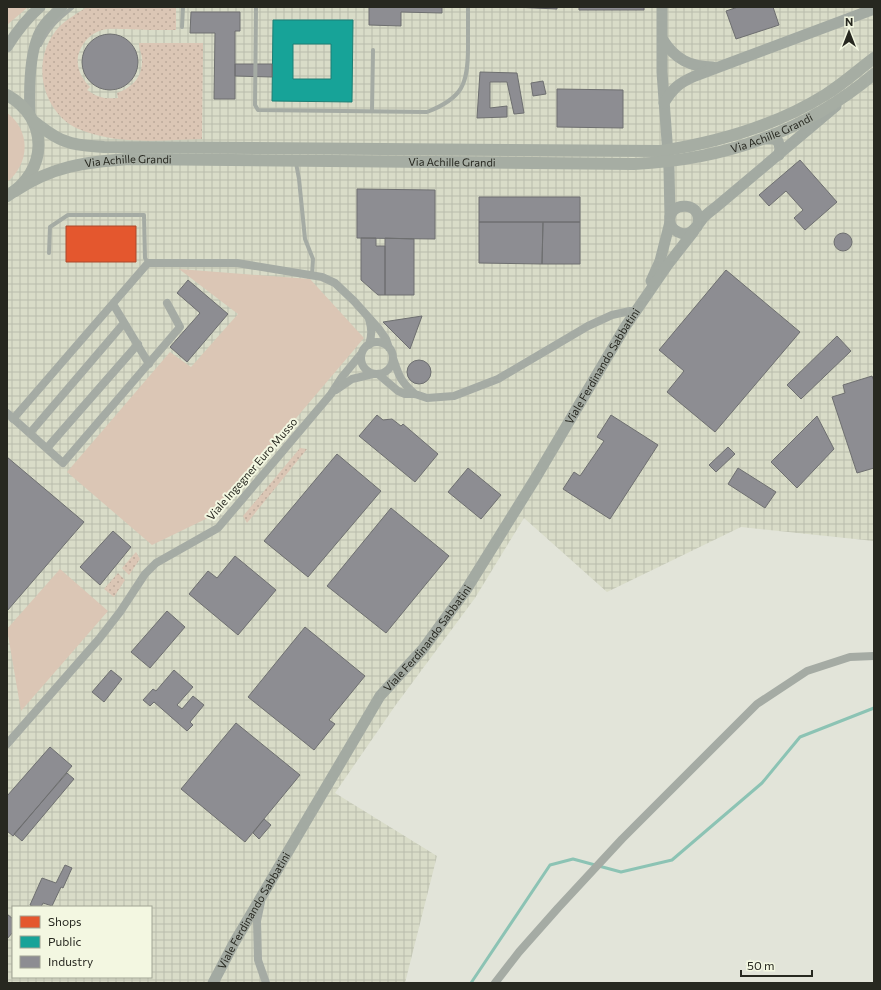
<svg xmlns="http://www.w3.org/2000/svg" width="881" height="990" font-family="Commissioner,sans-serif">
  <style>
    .industrial { fill: url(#industrial-grid); fill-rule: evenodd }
    .grass { fill: #dbc6b5 }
    .park { fill: url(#park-dots) }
    .shops { fill: #e4572e; stroke: #ab492a }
    .public { fill: #17a398; stroke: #1c7e74; fill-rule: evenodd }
    .industry { fill: #8d8d92; stroke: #6e6f70 }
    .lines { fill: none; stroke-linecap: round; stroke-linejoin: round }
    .stream { stroke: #8cc3b4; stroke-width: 3 }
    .lane { stroke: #a5aba4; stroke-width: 4 }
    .street { stroke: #a5aba4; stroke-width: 8 }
    .secondary { stroke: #a3aaa2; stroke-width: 11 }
    .primary { stroke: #a6ada3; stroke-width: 12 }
    .labels { text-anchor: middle; stroke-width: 4; stroke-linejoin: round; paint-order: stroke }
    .street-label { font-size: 11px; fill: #272820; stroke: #f3f7e1 }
  </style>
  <defs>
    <pattern id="industrial-grid" width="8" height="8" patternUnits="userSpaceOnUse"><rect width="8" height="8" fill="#d9dcc8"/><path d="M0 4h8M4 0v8" fill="none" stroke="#babdac"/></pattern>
    <pattern id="park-dots" width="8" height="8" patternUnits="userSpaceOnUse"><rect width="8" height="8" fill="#dbc6b5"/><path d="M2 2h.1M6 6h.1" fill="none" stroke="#bcaa9b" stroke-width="1.8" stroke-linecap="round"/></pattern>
  </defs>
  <rect width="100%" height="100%" fill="#e2e4d9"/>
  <path class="industrial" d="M7 7H874V541L741 527 607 592 524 518 475 598 395 706 335 793 437 856 405 983H7ZM13 907H151V977H13Z"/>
  <path class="grass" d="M10 7H28L7 25V9Z
    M7 113C31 130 30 164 7 182Z
    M179 269 310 279 364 338 214 515 152 545 67 472 170 352 191 367 238 314Z
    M60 569 108 611 21 711 7 629Z"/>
  <path class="park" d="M87 7H176V30C160 30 143 30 126 29 119 29 109 28 102 30 89 34 81 44 78 56 76 68 82 79 90 87L87 90C99 98 104 99 118 98L117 93C131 88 142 78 142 62 143 55 139 50 139 43H203L202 139C167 140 127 144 93 134 83 131 71 127 63 119 38 95 34 53 60 26 67 19 78 13 87 7Z
    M300 448 307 449 247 523 243 516Z
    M136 552 140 559 129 575 122 568Z
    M118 573 125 580 114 597 104 589Z"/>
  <path class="shops" d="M66 226H136V262H66Z"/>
  <path class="public" d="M273 20H353L352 102 272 101ZM293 44H331V79H293Z"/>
  <path class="industry" d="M369 7H442V13L401 12V26L369 25Z
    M513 7H557V9Z
    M579 7H644V10H579Z
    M738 7H773L779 25 736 39 726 11Z
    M191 12H240V31H235V99H214L215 33H190Z
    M82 62a28 28 0 1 1 56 0a28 28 0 1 1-56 0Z
    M235 64H272V77L235 76Z
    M480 72 517 73 524 113 514 114 507 82H490V108L507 106V117L477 118Z
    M543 81 546 94 533 96 531 83Z
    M557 89 623 90V128L557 127Z
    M800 160 837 202 805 230 794 218 803 210 786 191 769 206 759 195Z
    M357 189 435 190V239L357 238Z
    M479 197H580V222H479Z
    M479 222H543L542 264 479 263Z
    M543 222H580V264H542Z
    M834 242a9 9 0 1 1 18 0a9 9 0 1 1-18 0Z
    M361 238H376V246H385V295H378L361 280Z
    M385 238 414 239V295H385Z
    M726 270 800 332 715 432 667 392 684 371 659 350Z
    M188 280 228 314 187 362 170 347 200 313 177 293Z
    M422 316 410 349 383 322Z
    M837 336 851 351 801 399 787 385Z
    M407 372a12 12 0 1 1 24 0a12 12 0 1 1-24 0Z
    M872 376 874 381V468L857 473 832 397 845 393 843 385Z
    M377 415 383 420 392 419 401 426 403 424 438 454 415 482 359 436Z
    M611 415 658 445 610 519 563 489 574 472 580 476 604 441 597 437Z
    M817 416 834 449 797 488 771 462Z
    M728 447 735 454 716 472 709 465Z
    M337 454 381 491 308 577 264 541Z
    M7 457 84 522 7 611Z
    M468 468 501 495 481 519 448 492Z
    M738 468 776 492 765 508 728 484Z
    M391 508 449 556 386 633 327 586Z
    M113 531 131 547 100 585 80 567Z
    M235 556 276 590 238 635 189 594 208 571 217 578Z
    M167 611 185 627 150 668 131 652Z
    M305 627 365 676 329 720 335 724 314 750 248 697Z
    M111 670 122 679 104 702 92 692Z
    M174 670 193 687 177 705 182 709 193 696 204 705 190 722 193 725 187 731 154 702 150 706 143 700 153 689 156 691Z
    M236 723 300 775 245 842 181 789Z
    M50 747 72 766 13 836 7 831V796Z
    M67 773 74 779 22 841 14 834Z
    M264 819 271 825 259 839 253 833Z
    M65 865 72 868 63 888 61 887 52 906 43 903 41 907H34L30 905 42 878 56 883Z
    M7 914 13 919V932L7 939Z"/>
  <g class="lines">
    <path class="stream" d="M471 983 550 865 573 859 621 872 672 860 762 783 800 737 874 708"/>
    <path class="lane" d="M256 7 255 105 258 110 427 112C463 98 468 84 468 47 468 34 468 20 468 7
      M182 27 183 7
      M40 45C49 27 58 19 73 7
      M372 111 373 50
      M296 163 299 179 305 239 313 259 312 275
      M49 253 50 227 68 215H144L145 258 148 263"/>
    <path class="street" d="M113 304 149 364
      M369 319C372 329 372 335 369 345
      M361 358a16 16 0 1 1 32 0a16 16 0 1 1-32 0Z
      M393 358C399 376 400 381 415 394
      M378 374 398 391 405 394H415L427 398 454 396 498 379 588 326 612 315 630 311H637
      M336 390 352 379 373 374
      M7 413 63 463 180 327 167 303
      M13 419 148 263H237L322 277 335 283 354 301 379 329 386 339 389 348
      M30 433 124 323
      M47 448 138 344
      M7 744 99 639 120 612 145 574 156 563 218 528 331 394 342 377 361 354
      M261 902 257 921 258 960 266 983
      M495 983 519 952 558 908 622 839 757 704 807 671 850 657 874 656"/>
    <g class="secondary">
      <path d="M662 7V72L669 169 670 217"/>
      <path d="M663 40C675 59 690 67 713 67"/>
      <path d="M7 47C17 31 26 19 40 7"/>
      <path d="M664 103C673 88 679 83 695 76L874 9"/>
      <path d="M30 116C29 92 29 58 38 36 43 24 53 15 62 7"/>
      <path d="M764 139H773L778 141 780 148 779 155"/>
      <path d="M697 227C707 201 666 199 670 223 671 227 674 230 678 232 691 239 697 225 704 217 708 213 712 210 716 207L836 106"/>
      <path d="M651 281 660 261 670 222"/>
      <path id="s1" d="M213 983 234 943 380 696 423 649 466 590 535 479 625 327 669 263 694 231"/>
    </g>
    <g class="primary">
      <path d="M7 95C50 119 48 172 7 196"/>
      <path d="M33 121C43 128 53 137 65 141 77 146 91 146 104 147L661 151C719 142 775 126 825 95 843 84 858 70 874 58"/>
      <path id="s2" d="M15 191C53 166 85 162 129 159L634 164C723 160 805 132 874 74"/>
    </g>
  </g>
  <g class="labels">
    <g class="street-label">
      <text dy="4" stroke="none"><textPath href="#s2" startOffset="767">Via Achille Grandi</textPath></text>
      <text dy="4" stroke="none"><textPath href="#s2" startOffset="119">Via Achille Grandi</textPath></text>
      <text dy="4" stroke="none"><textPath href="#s2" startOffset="443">Via Achille Grandi</textPath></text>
      <text dy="4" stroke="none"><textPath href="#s1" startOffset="731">Viale Ferdinando Sabbatini</textPath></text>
      <text transform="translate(252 469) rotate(-49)" y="4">Viale Ingegner Euro Musso</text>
      <text dy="4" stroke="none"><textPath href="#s1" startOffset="407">Viale Ferdinando Sabbatini</textPath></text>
      <text dy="4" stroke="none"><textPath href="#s1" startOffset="83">Viale Ferdinando Sabbatini</textPath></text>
    </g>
  </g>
  <rect width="881" height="990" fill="none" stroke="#272820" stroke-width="16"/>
  <rect x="12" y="906" width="140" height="72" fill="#f3f7e1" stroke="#a1a494"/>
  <rect x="20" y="916" width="20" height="12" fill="#e4572e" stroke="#a1a494"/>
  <text x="48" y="926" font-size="12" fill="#272820">Shops</text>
  <rect x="20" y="936" width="20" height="12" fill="#17a398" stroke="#a1a494"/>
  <text x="48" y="946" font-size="12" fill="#272820">Public</text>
  <rect x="20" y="956" width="20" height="12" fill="#8d8d92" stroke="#a1a494"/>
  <text x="48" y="966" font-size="12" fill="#272820">Industry</text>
  <g transform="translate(849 32)" stroke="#f3f7e1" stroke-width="3" paint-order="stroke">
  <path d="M0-3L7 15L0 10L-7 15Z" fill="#272820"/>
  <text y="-6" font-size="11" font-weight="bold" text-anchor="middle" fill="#272820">N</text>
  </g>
  <path d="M741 970v6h71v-6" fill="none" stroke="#272820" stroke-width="2"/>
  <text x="747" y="970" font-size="12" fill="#272820" stroke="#f3f7e1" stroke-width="3" paint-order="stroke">50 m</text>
</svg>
